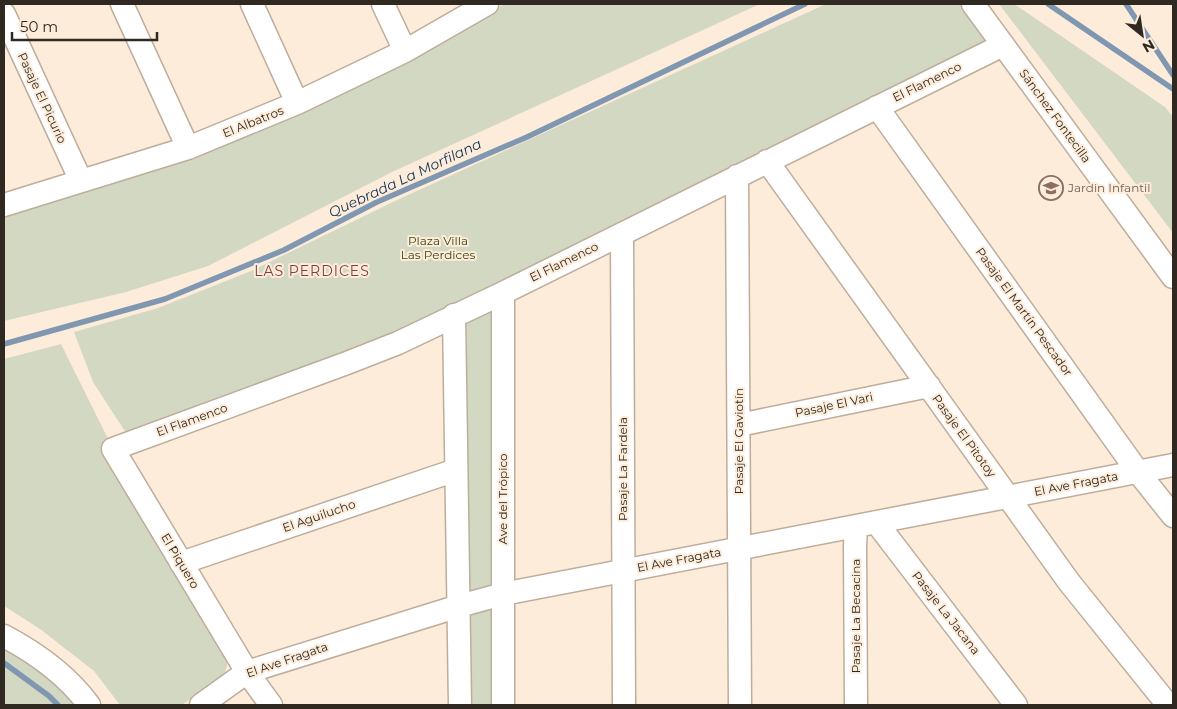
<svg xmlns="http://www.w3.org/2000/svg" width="1177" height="709" font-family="Montserrat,sans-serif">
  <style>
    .green { fill: #d3d8c3 }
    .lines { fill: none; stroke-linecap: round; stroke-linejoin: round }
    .stream { stroke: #8097b1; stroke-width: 5.5 }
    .minor-casing { stroke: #bead9b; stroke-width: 25 }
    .minor { stroke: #fff; stroke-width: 22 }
    .labels { text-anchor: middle; stroke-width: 4; stroke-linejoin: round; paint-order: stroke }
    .street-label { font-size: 12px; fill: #302922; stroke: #fdecd9 }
    .education-label { font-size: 12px; fill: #785e54; stroke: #fdecd9; text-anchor: start }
    .park-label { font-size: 12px; fill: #3c440c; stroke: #fdecd9 }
    .water-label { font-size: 14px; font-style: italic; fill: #0e3256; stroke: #fdecd9 }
    .neighbourhood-label { font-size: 14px; letter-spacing: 1px; fill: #853c41; stroke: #fdecd9 }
  </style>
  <rect width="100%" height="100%" fill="#fdecd9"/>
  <path class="green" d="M505 4H760L392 172 208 266 126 292 4 321V213L273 123Z
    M826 4H964L990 40 466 301 361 348 128 436 93 382 74 332 158 308 251 271 395 201Z
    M999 4H1014L1165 107 1173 117V233Z
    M491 300 496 705H464L459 317Z
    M61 344 113 449 231 653 224 675 182 705H120L94 671 40 629 4 606V359Z
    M4 638 56 681 74 705H4Z"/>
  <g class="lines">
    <path class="stream" d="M1048 4 1173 89
      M1126 4 1173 75
      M4 344 165 299 284 250 377 202 527 137 805 4
      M4 663 49 696 58 705"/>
    <defs>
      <path id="minor" d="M122 4 188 148
        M252 4 297 103
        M383 4 405 51
        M973 4 1173 277
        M4 14 81 181
        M877 107 1138 472 1173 516
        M767 161 1069 582 1168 705
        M737 176 740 705
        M4 205 188 148 297 103 405 51 487 4
        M622 234 624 705
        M503 293V705
        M454 315 460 705
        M739 425 929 386
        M876 522 1016 705
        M181 563 456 470
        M4 636C36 653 67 675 89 705
        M201 705 247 672 459 606 503 594 1173 465
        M271 705 247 672 113 449 347 363 398 343 503 293 1003 45
        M856 705 855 547 856 526"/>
    </defs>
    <use href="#minor" class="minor-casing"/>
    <use href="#minor" class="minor"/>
  </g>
  <defs>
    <symbol id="school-ring" viewBox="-11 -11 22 22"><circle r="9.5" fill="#fdecd9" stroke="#8d6e63" stroke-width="1.5"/><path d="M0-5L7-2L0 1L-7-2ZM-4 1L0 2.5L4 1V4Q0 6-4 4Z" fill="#8d6e63"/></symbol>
  </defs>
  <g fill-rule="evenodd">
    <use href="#school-ring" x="1037" y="174" width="28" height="28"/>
  </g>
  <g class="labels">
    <g class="street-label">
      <text transform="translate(927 82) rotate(-26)" y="4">El Flamenco</text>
      <text transform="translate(42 98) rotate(65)" y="4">Pasaje El Picurio</text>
      <text transform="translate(1055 116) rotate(54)" y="4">Sánchez Fontecilla</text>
      <text transform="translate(253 122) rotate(-22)" y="4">El Albatros</text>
      <text transform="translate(564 262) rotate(-26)" y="4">El Flamenco</text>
      <text transform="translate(1024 312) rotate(54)" y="4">Pasaje El Martín Pescador</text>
      <text transform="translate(834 405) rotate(-12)" y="4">Pasaje El Vari</text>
      <text transform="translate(192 420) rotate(-20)" y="4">El Flamenco</text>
      <text transform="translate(964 436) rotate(54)" y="4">Pasaje El Pitotoy</text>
      <text transform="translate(739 441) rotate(-90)" y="4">Pasaje El Gaviotín</text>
      <text transform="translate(623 469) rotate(-90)" y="4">Pasaje La Fardela</text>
      <text transform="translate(1076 484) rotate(-11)" y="4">El Ave Fragata</text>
      <text transform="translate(503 499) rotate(-90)" y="4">Ave del Trópico</text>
      <text transform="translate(319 516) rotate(-19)" y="4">El Aguilucho</text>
      <text transform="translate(679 560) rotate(-11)" y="4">El Ave Fragata</text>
      <text transform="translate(180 561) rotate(59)" y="4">El Piquero</text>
      <text transform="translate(946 613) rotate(52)" y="4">Pasaje La Jacana</text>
      <text transform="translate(856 616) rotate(-90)" y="4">Pasaje La Becacina</text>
      <text transform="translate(287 660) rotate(-19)" y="4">El Ave Fragata</text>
    </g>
    <g class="education-label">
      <text x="1068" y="192">Jardin Infantil</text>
    </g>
    <g class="park-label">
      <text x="438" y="245">Plaza Villa<tspan x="438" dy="14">Las Perdices</tspan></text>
    </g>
    <g class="water-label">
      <text transform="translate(405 178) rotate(-25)" y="5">Quebrada La Morfilana</text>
    </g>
    <g class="neighbourhood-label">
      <text x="312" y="276">LAS PERDICES</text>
    </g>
  </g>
  <rect width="1177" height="709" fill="none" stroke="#302922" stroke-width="10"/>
  <g transform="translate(1142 35) rotate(150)" stroke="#fdecd9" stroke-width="4" paint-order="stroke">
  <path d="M0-4L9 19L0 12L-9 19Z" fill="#302922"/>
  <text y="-8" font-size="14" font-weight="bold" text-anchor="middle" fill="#302922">N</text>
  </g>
  <path d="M12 32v8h145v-8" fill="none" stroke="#302922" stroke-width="2.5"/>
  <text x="20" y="32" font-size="15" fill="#302922" stroke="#fdecd9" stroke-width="4" paint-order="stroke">50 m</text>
</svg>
